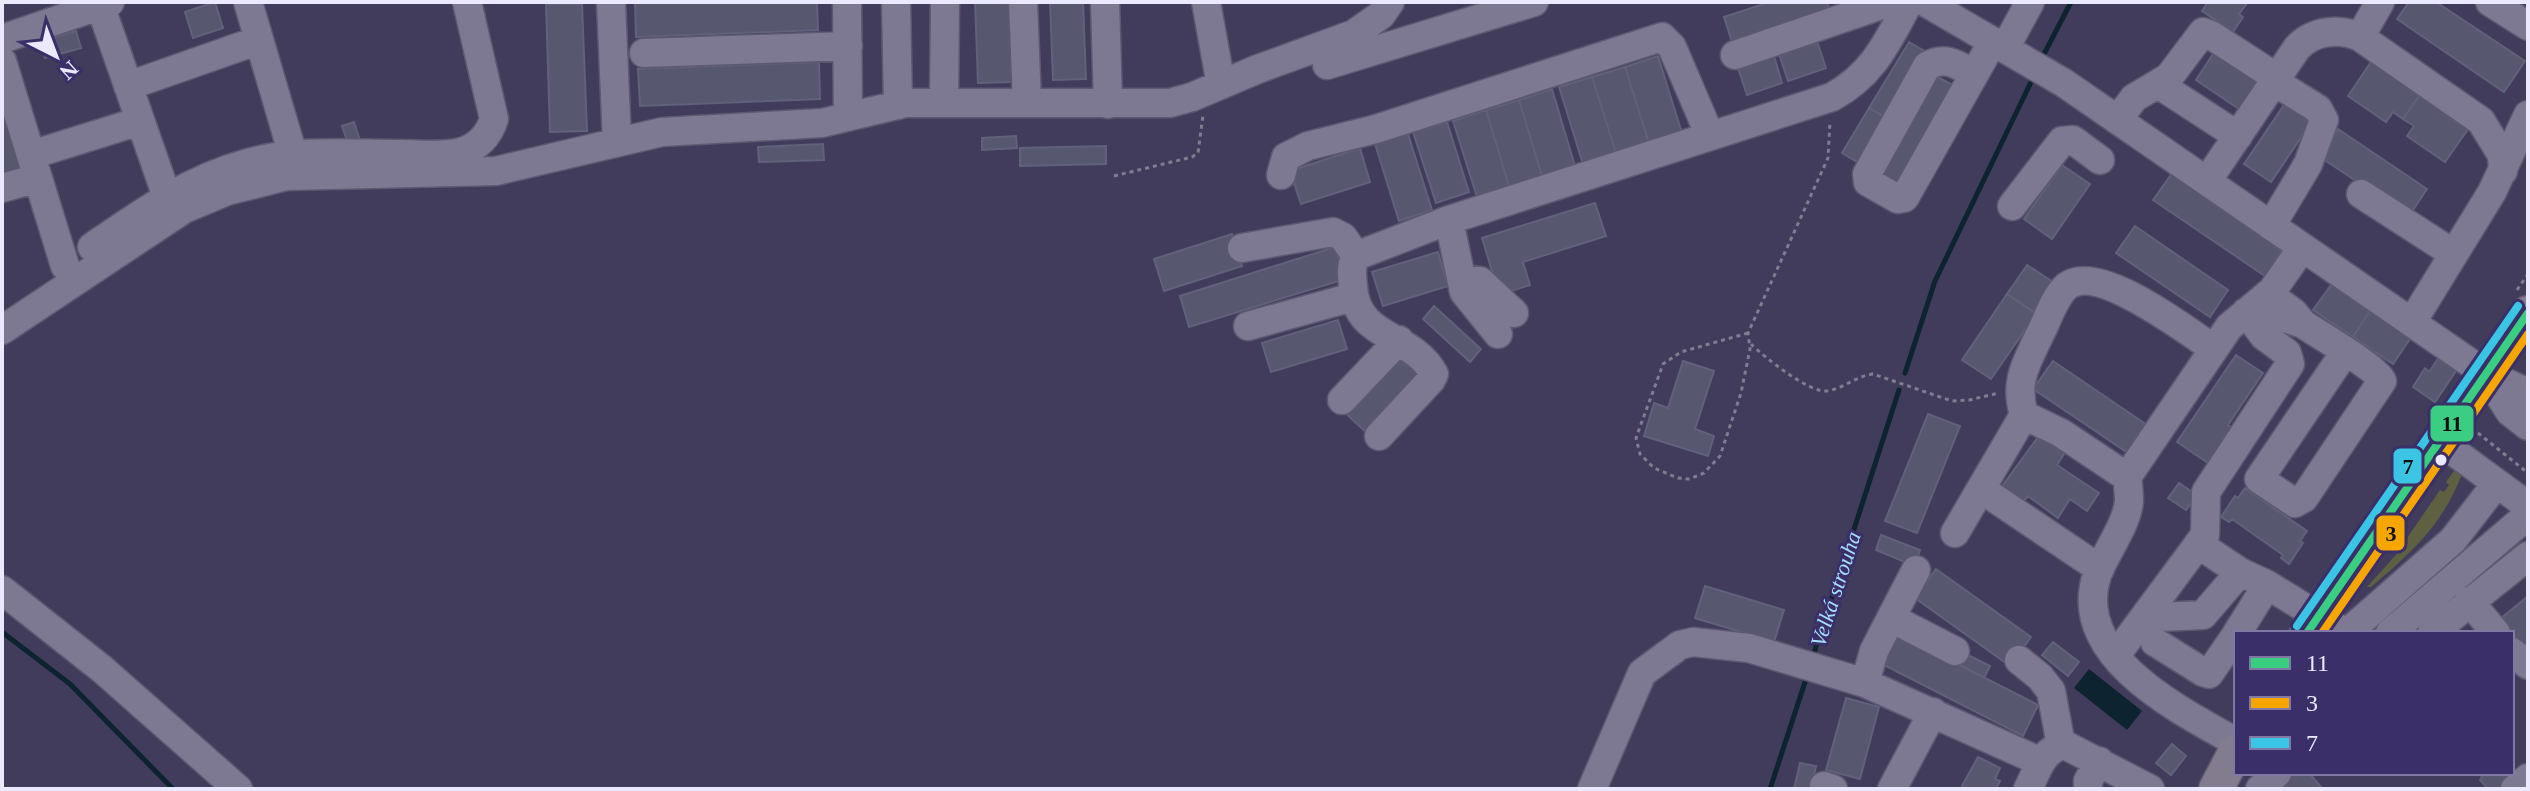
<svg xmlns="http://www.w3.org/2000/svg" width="2530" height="791" font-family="'Times New Roman',serif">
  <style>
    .green { fill: #5f5f41 }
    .water { fill: #0d232f }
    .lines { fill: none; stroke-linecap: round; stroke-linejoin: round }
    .stream { stroke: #0d232f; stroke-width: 5 }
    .building { fill: #575770; stroke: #60617b; stroke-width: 2 }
    .minor-casing { stroke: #5d5971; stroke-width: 31 }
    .major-casing { stroke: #5d5971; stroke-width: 37 }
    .path { stroke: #7f7d92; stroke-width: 3; stroke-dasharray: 4 4; stroke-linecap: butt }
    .minor { stroke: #7e7993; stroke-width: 28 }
    .major { stroke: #837b8e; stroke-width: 34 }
    .bus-1-casing { stroke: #3a2f69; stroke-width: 14 }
    .bus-2-casing { stroke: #3a2f69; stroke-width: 14 }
    .bus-3-casing { stroke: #3a2f69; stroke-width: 14 }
    .bus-1 { stroke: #3ace82; stroke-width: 8 }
    .bus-2 { stroke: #f7a600; stroke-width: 8 }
    .bus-3 { stroke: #3ac5e4; stroke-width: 8 }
    .bus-dot { fill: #eae9ff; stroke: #3a2f69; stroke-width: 3 }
    .labels { text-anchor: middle; stroke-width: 6; stroke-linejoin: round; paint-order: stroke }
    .water-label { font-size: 22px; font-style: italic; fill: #a4dffc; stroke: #3a2f69 }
    .line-badge { stroke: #3a2f69; stroke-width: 3 }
    .pale-badge-label { font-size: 22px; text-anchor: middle; font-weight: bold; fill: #111 }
  </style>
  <rect width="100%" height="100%" fill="#423c5c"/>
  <path class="green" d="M2456 468 2462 474C2442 526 2412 552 2371 587H2367L2404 546 2407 538 2440 490 2444 492 2449 485 2446 482Z"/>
  <path class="water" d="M2089 669 2142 711 2127 730 2074 688Z"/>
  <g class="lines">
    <path class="stream" d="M2043 56 2071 2
      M1905 373 1935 281 2032 80
      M2 632 70 684 173 789
      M1812 659 1899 390
      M1770 789 1807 676"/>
  </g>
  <path class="building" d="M215 2 223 28 193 38 185 12Z
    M635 2H817L818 30 636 37Z
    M975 2H1009L1012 82 978 83Z
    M1050 2H1083L1086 79 1053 80Z
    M1770 2H1827L1830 10 1732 42 1724 17Z
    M2208 2H2248L2239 14 2243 17 2233 32 2202 11Z
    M2409 2H2436L2525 61 2504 92 2397 19Z
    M546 4H582L587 131 550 132Z
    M76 31 81 48 45 58 40 41Z
    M1815 35 1826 68 1788 81 1777 48Z
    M1909 42 1923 50 1885 117 1869 108Z
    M2217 48 2267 81 2245 113 2196 80Z
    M1658 56 1682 133 1649 143 1625 67Z
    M1774 56 1782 83 1747 95 1738 68Z
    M2375 56 2391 67 2387 73 2414 91 2424 89 2403 119 2393 112 2386 122 2348 96Z
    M819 62 820 99 640 106 638 69Z
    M1625 67 1649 143 1616 153 1592 77Z
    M1930 73 1960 89 1903 193 1872 176Z
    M1592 77 1616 153 1583 164 1559 87Z
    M1552 89 1575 166 1542 176 1519 100Z
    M2424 89 2473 122 2445 162 2407 136 2414 126 2403 119Z
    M2 96 25 168 2 174 3 164Z
    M2288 99 2315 117 2271 182 2244 164Z
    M1519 100 1542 176 1509 186 1486 110Z
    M1869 108 1885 117 1859 163 1842 153Z
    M1486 110 1509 186 1477 197 1453 121Z
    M354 122 360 140 348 144 342 126Z
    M1447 122 1469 192 1436 203 1413 132Z
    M2338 129 2427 189 2409 216 2320 157Z
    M1408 134 1432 210 1399 221 1375 144Z
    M1016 136 1017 148 982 150V138Z
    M823 144 824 160 759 162 758 147Z
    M1106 146V164L1020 166V148Z
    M1360 148 1370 182 1301 204 1290 171Z
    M2062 165 2090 184 2052 239 2024 219Z
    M2173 172 2284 248 2265 276 2153 200Z
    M1595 203 1606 236 1523 262 1530 285 1499 295 1482 238Z
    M2135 226 2228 290 2210 317 2116 253Z
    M1232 234 1242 266 1164 291 1154 259Z
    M1335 247 1345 279 1189 327 1180 296Z
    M1438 252 1448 286 1383 306 1372 272Z
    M2027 265 2056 284 2035 313 2007 294Z
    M2333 282 2372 308 2353 337 2313 310Z
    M2007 294 2036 314 1991 379 1962 360Z
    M1434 306 1481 349 1470 362 1423 319Z
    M2372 308 2412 336 2393 364 2353 337Z
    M1338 320 1347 349 1271 372 1262 343Z
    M1394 351 1422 376 1368 434 1341 409Z
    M2236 355 2263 373 2228 425 2235 430 2211 465 2177 442Z
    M2440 356 2458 368 2435 402 2413 387 2425 368 2429 372Z
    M1683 361 1714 371 1695 429 1714 436 1708 456 1644 436 1654 403 1668 408Z
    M2053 361 2150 427 2131 455 2033 389Z
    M1928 414 1960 426 1917 533 1885 521Z
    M2041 433 2066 451 2057 465 2099 493 2087 511 2070 499 2058 518 2028 496 2021 504 2000 489Z
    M2179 483 2197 495 2186 510 2168 498Z
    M2245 488 2307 531 2300 541 2303 543 2289 564 2281 558 2283 555 2232 519 2229 522 2221 517 2235 496 2238 498Z
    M1881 535 1920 550 1914 566 1876 550Z
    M1936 569 2031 637 2010 666 1915 598Z
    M1705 586 1784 610 1774 642 1695 618Z
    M2528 596V645L2520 652 2512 643V633H2504L2495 623Z
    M1897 633 2038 705 2023 736 1882 664Z
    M2053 642 2079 662 2068 676 2042 655Z
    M1962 652 1990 666 1984 678 1956 663Z
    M1846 698 1879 707 1860 779 1826 770Z
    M2172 744 2186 756 2171 775 2156 763Z
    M1978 757 2000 768 1995 779 2000 781 1996 789H1967L1962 786Z
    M1800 763 1816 766 1811 789H1794Z
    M2291 773H2309L2323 789H2272Z
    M2479 773H2512L2515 777 2500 789H2488L2480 780 2482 777Z"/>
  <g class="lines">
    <defs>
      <path id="minor" d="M248 2 293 155
        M611 2 617 142
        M847 2 848 117
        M896 2 898 105
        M1023 2 1027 103
        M1105 2 1108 104
        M1206 2 1221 85
        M1925 2 2064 83 2485 373 2528 393
        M2490 2 2528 26
        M100 5 167 197
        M2360 37 2380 2
        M2 39 110 2
        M2005 48 2030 2
        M644 53 848 46
        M1735 55 1890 2
        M2 61 65 266
        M1327 65 1534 2
        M1974 74C1958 65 1945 55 1927 66L1867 174 1868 182 1898 199 1904 198 1905 197 1993 41
        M2158 84 2238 136
        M128 86 259 40
        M944 103 945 2
        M2118 119 2134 98 2169 77 2203 32 2211 35 2277 78
        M31 155 140 121
        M1281 175 1286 157 1308 146 1376 129 1662 37 1672 47 1710 136
        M2207 181 2297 48C2313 30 2340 28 2360 37L2481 121 2502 155 2503 171
        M2 188 38 178
        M2361 194 2454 254
        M2012 206 2062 141 2073 140 2100 160
        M1449 220 1464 292 1498 334
        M2271 226 2308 164 2324 120 2318 109 2275 82
        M92 247C141 213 189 179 248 163 297 149 349 154 400 154 419 154 442 157 461 152 478 147 489 135 494 119L467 2
        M1242 248 1333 232 1343 237 1356 256
        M1461 279 1480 281 1514 313
        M2260 301 2285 318 2303 324 2293 312 2268 294
        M2412 322 2492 192 2528 115
        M2303 324C2318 334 2377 368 2382 381L2304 498 2295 503 2259 479 2345 352
        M1248 326 1353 297
        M2 330 184 209 227 191 287 176 496 171 662 132 822 123 906 103H1170L1192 97 1258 69 1354 34 1381 15 1390 2
        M2485 373 2510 412 2528 426
        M1342 400 1399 340
        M2024 415C2014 381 2026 364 2040 334 2048 319 2054 297 2067 286 2098 262 2187 331 2214 349
        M1379 436 1431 380 1434 374C1411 332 1356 340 1353 286 1352 276 1350 266 1356 256L1449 220 1832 97C1874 74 1887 42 1909 2
        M2438 440 2528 506
        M1981 489 2100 569
        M1955 533 2024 415 2061 433 2127 477
        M2240 572 2266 584 2336 627
        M2 590 102 669 238 789
        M2469 601 2496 633
        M2147 613 2158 617 2203 615 2240 572 2198 544
        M1891 618 1916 570
        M2237 633 2259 598
        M2347 633 2453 540 2497 483
        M2390 633 2528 515
        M2432 633 2528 556
        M2155 642 2203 672 2209 674 2236 635
        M1955 651 1891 618 1874 651 1865 683 2041 762
        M2512 652 2528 665
        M2116 655 2205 535 2206 492 2290 364 2287 353 2264 336 2246 312
        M2019 660 2040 677 2051 691 2061 745
        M2236 742C2179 710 2070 656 2097 575 2105 553 2127 525 2129 501 2129 493 2128 485 2127 477L2229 327 2272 291 2302 248
        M1824 786 1833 789
        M1592 789 1642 673 1680 645 1693 642 1749 648 1865 683
        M1892 789 1933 712
        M2028 789C2037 771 2043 748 2065 745L2150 789
        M2088 789V781L2099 761
        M2260 789 2277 773
        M2515 789 2528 778"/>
      <path id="major" d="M2307 633 2528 313
        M2216 789 2236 751"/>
    </defs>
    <use href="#minor" class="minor-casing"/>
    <use href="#major" class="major-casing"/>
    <path class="path" d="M1114 176 1192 157 1198 153 1203 115
      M2517 290 2528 274
      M1748 333 1681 352 1663 364 1636 438 1640 454 1654 468 1678 478 1689 479 1704 473 1720 456 1741 393 1750 349 1748 333 1828 158 1830 121
      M1751 344C1764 357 1808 392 1826 391 1843 389 1856 376 1873 374L1952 401 1969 400 1999 393
      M2478 433 2528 473"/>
    <use href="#minor" class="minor"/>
    <use href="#major" class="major"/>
    <defs>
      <path id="bus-1" d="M2307 633 2528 313"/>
      <path id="bus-2" d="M2322 633 2528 334"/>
      <path id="bus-3" d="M2297 626 2518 306"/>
    </defs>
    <use href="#bus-1" class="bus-1-casing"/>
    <use href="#bus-2" class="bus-2-casing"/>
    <use href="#bus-3" class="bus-3-casing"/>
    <use href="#bus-1" class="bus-1"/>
    <use href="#bus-2" class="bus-2"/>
    <use href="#bus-3" class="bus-3"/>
  </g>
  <circle class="bus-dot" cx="2441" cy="460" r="7"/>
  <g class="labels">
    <g class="water-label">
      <text transform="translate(1835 589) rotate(-72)" y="8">Velká strouha</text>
    </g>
  </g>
  <g class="line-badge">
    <rect x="2429" y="404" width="46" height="39" rx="8" fill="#3ace82"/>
    <rect x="2392" y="447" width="31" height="38" rx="8" fill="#3ac5e4"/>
    <rect x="2375" y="514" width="31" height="38" rx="8" fill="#f7a600"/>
  </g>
  <g class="pale-badge-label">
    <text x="2452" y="431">11</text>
    <text x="2408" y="474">7</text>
    <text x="2391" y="541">3</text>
  </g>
  <rect width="2530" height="791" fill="none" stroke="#eae9ff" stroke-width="8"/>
  <rect x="2234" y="631" width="280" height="144" fill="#3a2f69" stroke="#8079a5" stroke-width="2"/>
  <rect x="2250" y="657" width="40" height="12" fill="#3ace82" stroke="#8079a5" stroke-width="2"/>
  <text x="2306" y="671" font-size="24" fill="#eae9ff">11</text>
  <rect x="2250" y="697" width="40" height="12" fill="#f7a600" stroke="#8079a5" stroke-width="2"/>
  <text x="2306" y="711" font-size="24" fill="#eae9ff">3</text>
  <rect x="2250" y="737" width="40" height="12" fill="#3ac5e4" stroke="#8079a5" stroke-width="2"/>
  <text x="2306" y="751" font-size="24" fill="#eae9ff">7</text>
  <g transform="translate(56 56) rotate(138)" stroke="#3a2f69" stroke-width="6" paint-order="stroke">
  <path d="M0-6L14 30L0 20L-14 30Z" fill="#eae9ff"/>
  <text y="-12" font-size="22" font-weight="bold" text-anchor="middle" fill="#eae9ff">N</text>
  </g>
</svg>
